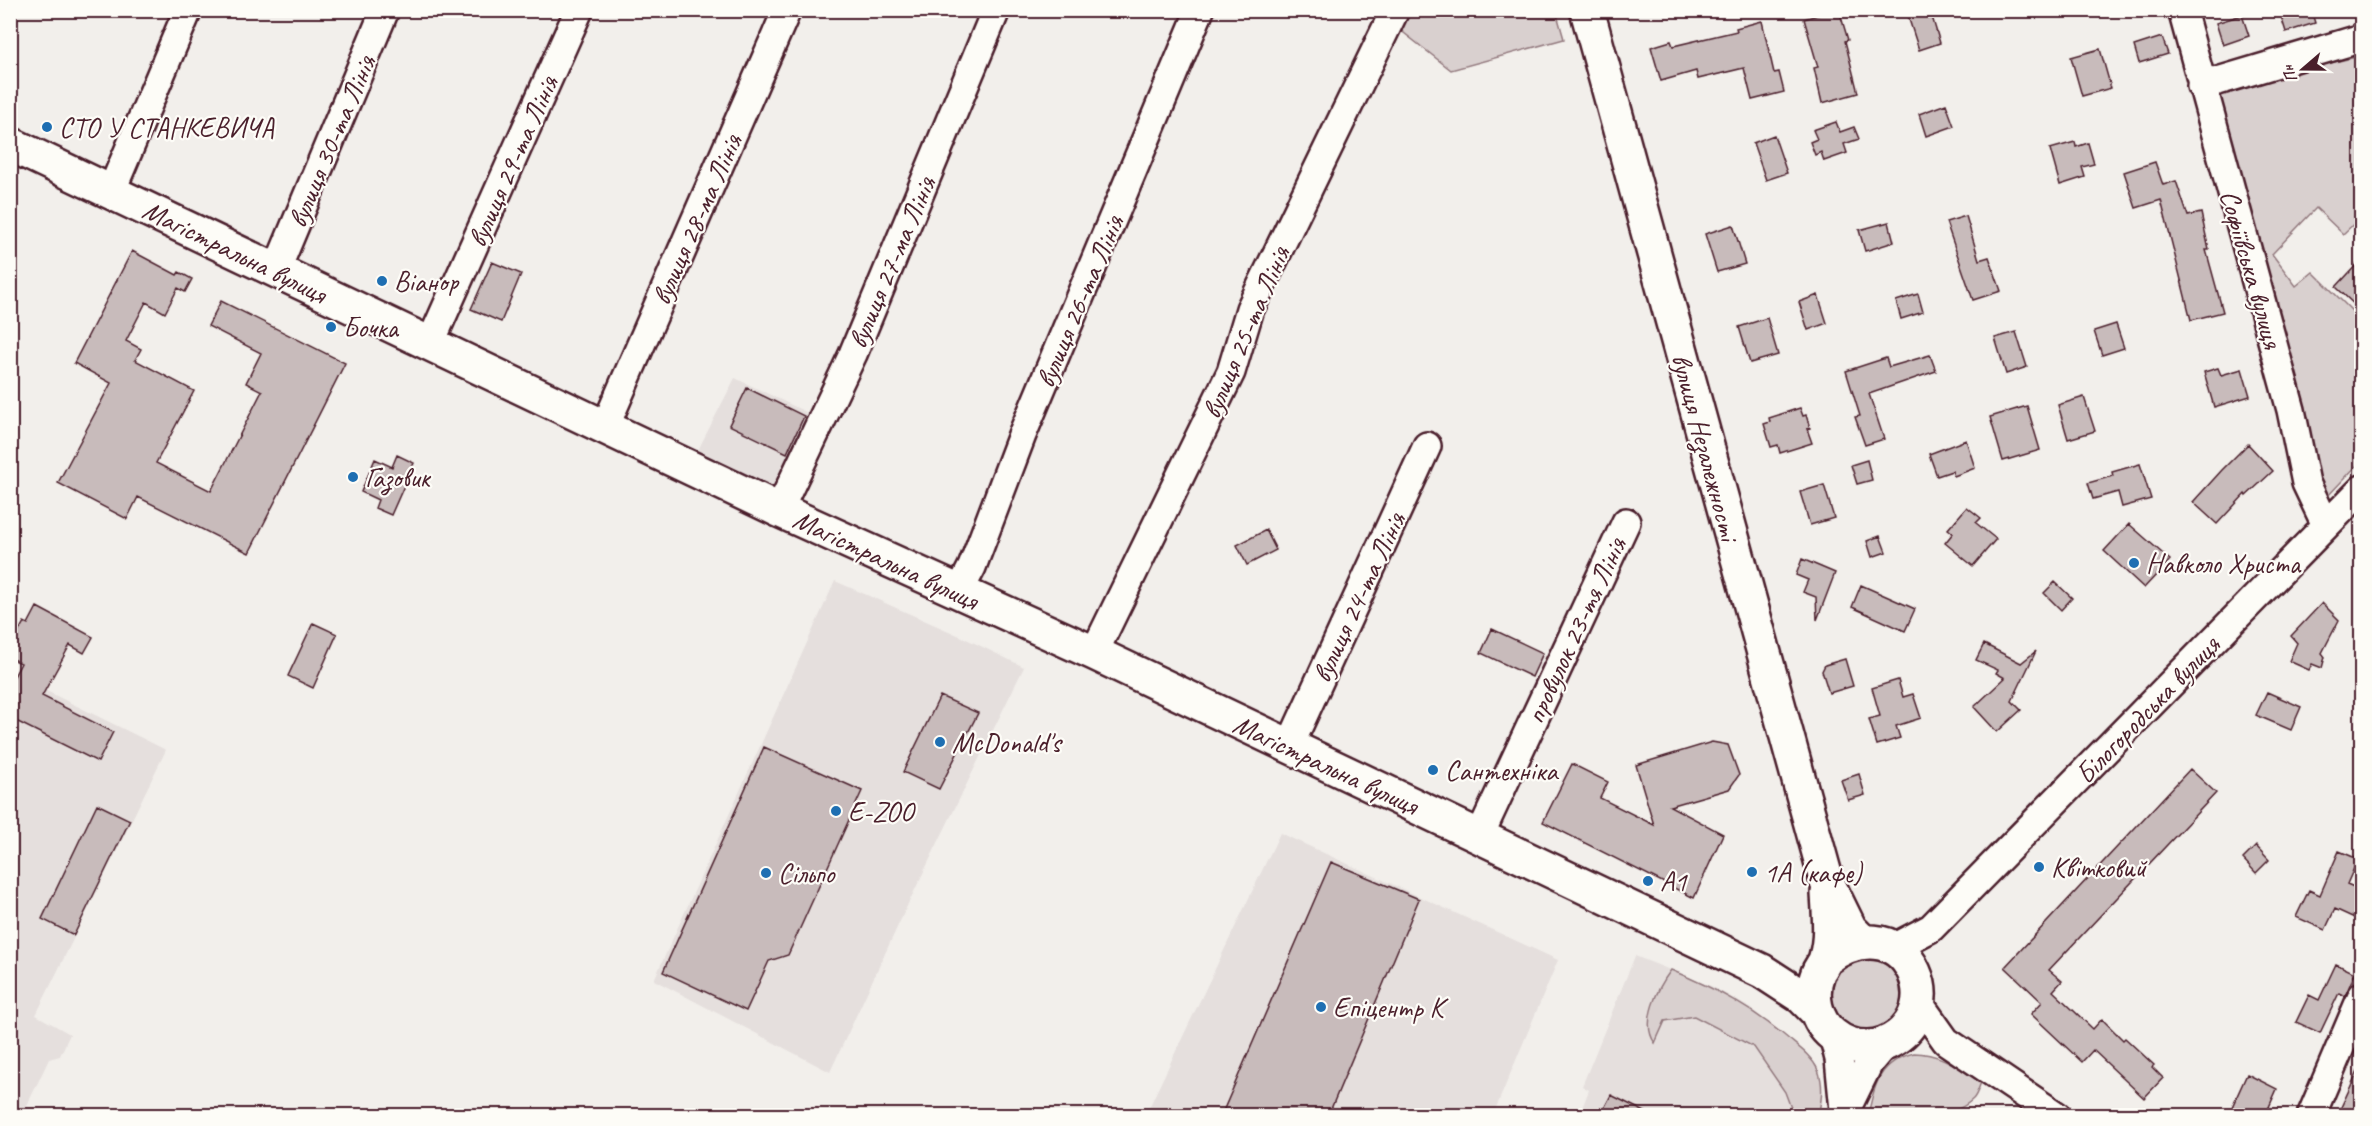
<svg xmlns="http://www.w3.org/2000/svg" width="2372" height="1126" font-family="Caveat,sans-serif">
  <style>
    .built { fill: #e5dfdd }
    .green { fill: #d9d0cf; stroke: #92787d; stroke-width: 1.5 }
    .building { fill: #c8bbbb; stroke: #4a1f2b; stroke-width: 1.5 }
    .lines { fill: none; stroke-linecap: round; stroke-linejoin: round }
    .minor-casing { stroke: #4a1f2b; stroke-width: 32 }
    .major-casing { stroke: #4a1f2b; stroke-width: 38 }
    .minor { stroke: #fdfcf7; stroke-width: 27 }
    .major { stroke: #fdfcf7; stroke-width: 33 }
    .poi-dot { fill: #1f6fb2; stroke: #fdfcf7; stroke-width: 2 }
    .labels { text-anchor: middle; stroke-width: 4.5; stroke-linejoin: round; paint-order: stroke }
    .poi-label { font-size: 28px; fill: #4a1f2b; stroke: #fdfcf7; text-anchor: start }
    .street-label { font-size: 28px; fill: #4a1f2b; stroke: #fdfcf7 }
  </style>
  <rect width="100%" height="100%" fill="#f2efeb"/>
  <filter id="ink" filterUnits="userSpaceOnUse"><feTurbulence type="fractalNoise" baseFrequency=".0167" numOctaves="2"/><feDisplacementMap in="SourceGraphic" scale="12" xChannelSelector="R" yChannelSelector="G"/><feConvolveMatrix kernelMatrix="1 2 1 2 8 2 1 2 1" color-interpolation-filters="sRGB"/></filter>
  <g filter="url(#ink)">
    <path class="built" d="M735 378 812 415 781 490 697 452Z
      M835 581 960 636 1024 667 908 904 830 1072 654 980Z
      M10 673 166 750 36 1015 70 1034 60 1056 49 1059 22 1116 10 1115Z
      M1280 833 1558 960 1493 1115 1145 1116Z
      M1635 956 1713 987 1750 1008 1807 1054 1817 1069 1822 1082V1100L1818 1115 1579 1116 1589 1090 1582 1086Z"/>
    <path class="green" d="M1407 11H1556L1564 39 1451 70 1399 29Z
      M2361 56V217L2343 234 2316 208 2272 254 2296 286 2313 272 2358 317 2361 314V461L2324 500 2214 89Z
      M1860 958C1884 959 1906 972 1904 999 1903 1007 1895 1018 1891 1025L1863 1035 1836 1021C1826 986 1822 974 1860 958Z
      M1671 970C1717 989 1752 1008 1790 1040 1801 1049 1812 1057 1818 1070 1824 1085 1822 1100 1818 1115H1789L1791 1108 1785 1092 1754 1047 1694 1016 1665 1021 1655 1043C1640 1023 1658 987 1671 970Z
      M1914 1053C1941 1053 1959 1068 1981 1082 1979 1087 1977 1095 1973 1099 1947 1124 1901 1116 1868 1115 1875 1084 1879 1062 1914 1053Z"/>
    <path class="building" d="M1834 10H1839L1848 40 1845 41 1858 93 1822 103 1814 68 1818 67 1804 19Z
      M1906 10H1930L1940 43 1919 50Z
      M2279 10H2311L2315 23 2286 32Z
      M2242 15 2249 36 2223 45 2216 23Z
      M1762 21 1774 73 1779 72 1784 92 1752 100 1744 68 1698 79 1696 71 1661 81 1651 47 1671 41 1673 46 1737 31 1736 28Z
      M2162 37 2168 54 2139 63 2134 46Z
      M2100 49 2111 88 2082 96 2071 57Z
      M1946 104 1954 126 1926 136 1919 114Z
      M1836 122 1840 132 1854 127 1859 139 1844 144 1847 153 1824 161 1821 152 1815 155 1810 142 1817 139 1813 130Z
      M1774 135 1787 173 1766 180 1753 143Z
      M2075 142 2076 147 2088 143 2094 164 2082 167 2085 177 2060 185 2050 149Z
      M2155 162 2163 185 2176 181 2188 216 2201 213 2209 250H2206L2223 312 2191 320 2161 200 2136 208 2124 172Z
      M1966 216 1979 260 1989 257 2001 291 1973 300 1946 222Z
      M1889 222 1894 242 1865 251 1859 230Z
      M1733 225 1745 264 1717 272 1705 234Z
      M132 251 177 275 179 272 192 279 185 292 178 288 165 313 146 302 126 341 141 349 135 360 194 391 156 463 211 491 262 391 246 383 261 353 208 326 221 301 345 363 249 553 138 497 127 519 58 483 111 383 74 363Z
      M2361 260V311L2336 287Z
      M492 262 521 274 501 322 471 309Z
      M1918 294 1923 312 1901 319 1896 301Z
      M1818 295 1827 323 1808 330 1799 302Z
      M1767 318 1778 355 1750 363 1739 327Z
      M2116 324 2124 348 2102 355 2094 331Z
      M2016 332 2027 367 2006 374 1995 338Z
      M1930 355 1936 371 1869 394 1884 439 1865 445 1855 417 1860 416 1846 371 1886 358 1889 367Z
      M2218 368 2221 375 2242 369 2250 396 2214 407 2204 372Z
      M747 388 804 416 787 453 729 425Z
      M2084 397 2095 431 2068 439 2058 405Z
      M2027 406 2040 450 2003 461 1990 417Z
      M1800 408 1803 416 1806 415 1810 428 1807 429 1812 443 1780 453 1778 445 1771 447 1764 424 1770 422 1769 418Z
      M1966 440 1975 468 1954 476 1952 471 1937 476 1929 454Z
      M2248 444 2273 471 2246 496 2245 494 2217 524 2193 502 2222 470Z
      M397 455 414 463 391 515 375 508 378 500 361 492 375 459 392 467Z
      M1867 460 1872 480 1857 484 1851 465Z
      M2140 464 2151 499 2122 507 2118 492 2093 499 2088 483 2113 476 2112 472Z
      M1824 485 1834 518 1810 525 1800 492Z
      M1967 507 1981 518 1976 523 1996 539 1973 566 1945 543 1953 533 1948 529Z
      M2129 524 2170 560 2144 588 2104 551Z
      M1266 530 1276 550 1247 565 1237 545Z
      M1880 536 1886 552 1872 557 1867 541Z
      M1802 559 1835 573 1817 620 1816 597 1803 592 1808 580 1796 575Z
      M2055 582 2072 598 2061 610 2044 593Z
      M1861 585 1915 609 1905 631 1852 607Z
      M2322 603 2339 620 2322 653 2325 657 2322 668 2312 664 2309 670 2289 661 2297 643 2291 636Z
      M37 607 93 637 84 653 70 645 42 696 113 732 98 762 10 718V684L21 663 10 658V647L24 622 28 624Z
      M313 623 337 634 313 688 288 676Z
      M1492 629 1543 653 1532 677 1481 653Z
      M1984 644 2021 663 2036 651 2012 701 2021 710 1997 732 1974 707 2005 678 1996 673 1998 670 1976 660Z
      M1845 659 1853 686 1829 693 1822 671 1825 665Z
      M1898 680 1903 697 1913 694 1921 718 1896 726 1900 738 1877 745 1869 719 1880 716 1872 688Z
      M2267 692 2301 707 2291 730 2256 715Z
      M940 696 978 713 939 789 903 772Z
      M1712 742 1728 745 1739 775 1729 789 1670 806 1723 834 1694 898 1543 822 1572 764 1608 782 1600 798 1654 825 1636 765Z
      M764 747 862 791 788 955 769 961 746 1011 663 972Z
      M2190 769 2216 793 2049 970 2062 981 2053 991 2093 1029 2102 1019 2123 1040 2125 1038 2154 1065 2152 1067 2163 1078 2144 1098 2093 1050 2082 1062 2031 1014 2042 1002 2005 967Z
      M1859 774 1865 795 1848 800 1841 780Z
      M97 804 130 820 74 935 42 919Z
      M2256 846 2269 860 2256 873 2243 859Z
      M2339 851 2358 859 2347 884 2361 890V921L2335 909 2325 930 2296 917 2309 890 2320 895Z
      M1331 862 1419 899 1328 1116H1221Z
      M2336 964 2355 973 2345 996 2339 993 2320 1033 2296 1022 2309 995 2319 1000Z
      M2361 1064V1097L2353 1116H2337Z
      M2247 1074 2277 1089 2265 1116H2249L2232 1107Z
      M1611 1095 1653 1116H1600Z"/>
    <g class="lines">
      <defs>
        <path id="minor" d="M2182 10 2291 410 2306 483 2326 525
          M2201 86 2362 38
          M111 192 188 10
          M276 271 385 10
          M430 344 579 10
          M605 427 787 10
          M779 510 853 354 996 10
          M959 592 972 567 1022 435 1200 10
          M1094 653 1231 372 1250 309 1395 10
          M1289 747 1427 446
          M1479 837 1626 522
          M1893 948 1931 928 2362 489
          M1919 1003 1946 1041 2057 1116
          M1833 1035 1839 1059 1844 1110
          M1843 1116 1869 1063 1885 1044
          M2311 1116 2362 996"/>
        <path id="major" d="M1587 10 1827 882 1850 929 1862 941
          M10 144 779 510 1094 653 1762 971 1802 997 1817 1012
          M1826 959C1855 936 1897 933 1914 972 1937 1023 1877 1070 1833 1035 1815 1021 1810 994 1818 973 1820 968 1825 963 1826 957 1832 937 1829 914 1828 893"/>
      </defs>
      <use href="#minor" class="minor-casing"/>
      <use href="#major" class="major-casing"/>
      <use href="#minor" class="minor"/>
      <use href="#major" class="major"/>
    </g>
  </g>
  <g class="poi-dot">
    <circle cx="47" cy="127" r="6"/>
    <circle cx="382" cy="281" r="6"/>
    <circle cx="331" cy="327" r="6"/>
    <circle cx="353" cy="477" r="6"/>
    <circle cx="2134" cy="563" r="6"/>
    <circle cx="940" cy="742" r="6"/>
    <circle cx="1433" cy="770" r="6"/>
    <circle cx="836" cy="811" r="6"/>
    <circle cx="2039" cy="867" r="6"/>
    <circle cx="1752" cy="872" r="6"/>
    <circle cx="766" cy="873" r="6"/>
    <circle cx="1648" cy="881" r="6"/>
    <circle cx="1321" cy="1007" r="6"/>
  </g>
  <g class="labels">
    <g class="poi-label">
      <text x="59" y="137">СТО У СТАНКЕВИЧА</text>
      <text x="394" y="291">Віанор</text>
      <text x="343" y="337">Бочка</text>
      <text x="365" y="487">Газовик</text>
      <text x="2146" y="573">Навколо Христа</text>
      <text x="952" y="752">McDonald's</text>
      <text x="1445" y="780">Сантехніка</text>
      <text x="848" y="821">E-ZOO</text>
      <text x="2051" y="877">Квітковий</text>
      <text x="1764" y="882">1А (кафе)</text>
      <text x="778" y="883">Сільпо</text>
      <text x="1660" y="891">А1</text>
      <text x="1333" y="1017">Епіцентр К</text>
    </g>
    <g class="street-label">
      <text transform="translate(331 141) rotate(-67)" y="10">вулиця 30-та Лінія</text>
      <text transform="translate(512 161) rotate(-66)" y="10">вулиця 29-та Лінія</text>
      <text transform="translate(696 219) rotate(-66)" y="10">вулиця 28-ма Лінія</text>
      <text transform="translate(235 251) rotate(26)" y="10">Магістральна вулиця</text>
      <text transform="translate(891 262) rotate(-67)" y="10">вулиця 27-ма Лінія</text>
      <text transform="translate(2252 269) rotate(74)" y="10">Софіївська вулиця</text>
      <text transform="translate(1079 301) rotate(-67)" y="10">вулиця 26-та Лінія</text>
      <text transform="translate(1245 332) rotate(-67)" y="10">вулиця 25-та Лінія</text>
      <text transform="translate(1706 447) rotate(75)" y="10">вулиця Незалежності</text>
      <text transform="translate(886 559) rotate(25)" y="10">Магістральна вулиця</text>
      <text transform="translate(1358 597) rotate(-65)" y="10">вулиця 24-та Лінія</text>
      <text transform="translate(1575 630) rotate(-65)" y="10">провулок 23-тя Лінія</text>
      <text transform="translate(2147 709) rotate(-46)" y="10">Білогородська вулиця</text>
      <text transform="translate(1326 764) rotate(25)" y="10">Магістральна вулиця</text>
    </g>
  </g>
  <rect width="2372" height="1126" fill="none" stroke="#fdfcf7" stroke-width="36"/>
  <rect x="18" y="18" width="2336" height="1090" fill="none" stroke="#4a1f2b" stroke-width="2" filter="url(#ink)"/>
  <g transform="translate(2303 69) rotate(250)" stroke="#fdfcf7" stroke-width="4.5" paint-order="stroke">
  <path d="M0-4.5L10 22L0 15L-10 22Z" fill="#4a1f2b"/>
  <text y="-9" font-size="16" font-weight="bold" text-anchor="middle" fill="#4a1f2b">Пн</text>
  </g>
</svg>
